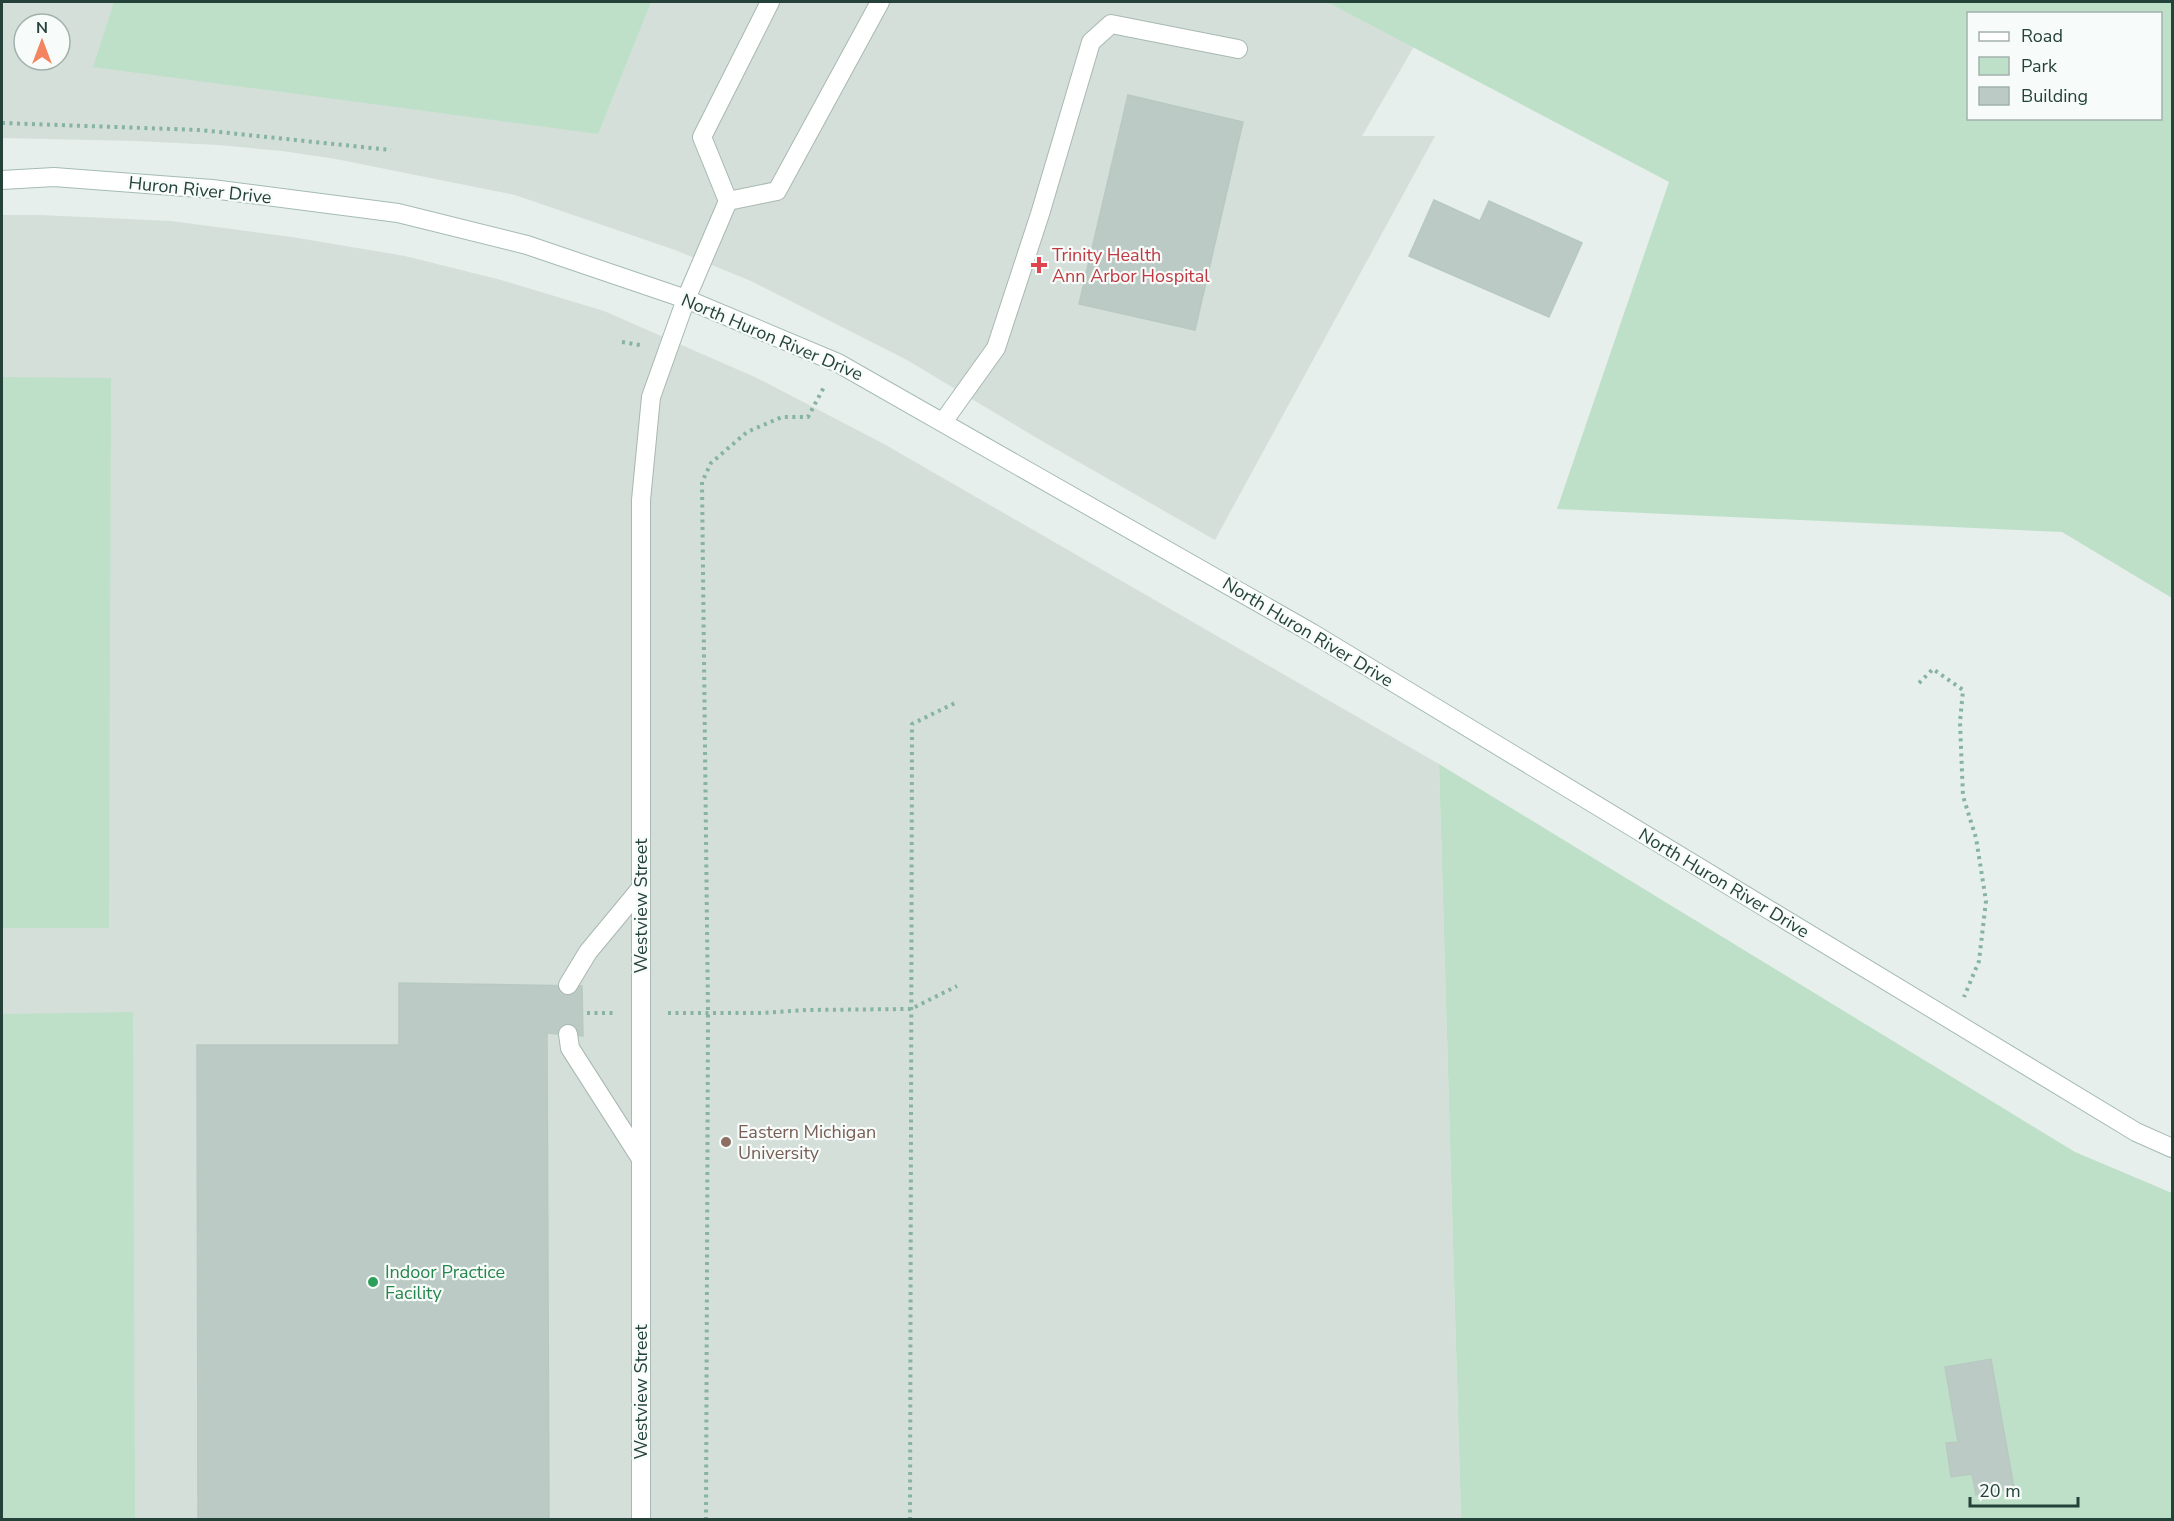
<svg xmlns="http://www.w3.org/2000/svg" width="2174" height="1521" font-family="'Nunito Sans',sans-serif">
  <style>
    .built { fill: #d4dfda; fill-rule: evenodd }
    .green { fill: #bfe0c8; fill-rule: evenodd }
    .building { fill: #bbcac4; stroke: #b8c9c2; stroke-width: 1.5 }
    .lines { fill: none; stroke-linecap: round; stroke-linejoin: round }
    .service-casing { stroke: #a8b8b2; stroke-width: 20 }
    .minor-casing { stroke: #a8b8b2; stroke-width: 20 }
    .secondary-casing { stroke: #a4bbb3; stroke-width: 20 }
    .path { stroke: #86b3a5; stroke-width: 4; stroke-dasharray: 3 4.5; stroke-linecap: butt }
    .service { stroke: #fff; stroke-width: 18 }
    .minor { stroke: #fff; stroke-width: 18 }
    .secondary { stroke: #fff; stroke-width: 18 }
    .health-dot { fill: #e0444e; stroke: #f7fbf9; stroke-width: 2 }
    .education-dot { fill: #8d6e63; stroke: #f7fbf9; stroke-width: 2 }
    .leisure-dot { fill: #2e9e5b; stroke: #f7fbf9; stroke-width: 2 }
    .labels { text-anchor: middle; stroke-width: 4.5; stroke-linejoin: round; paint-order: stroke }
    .street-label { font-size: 18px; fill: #24423a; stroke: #f7fbf9 }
    .health-label { font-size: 18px; fill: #be3a42; stroke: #f7fbf9; text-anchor: start }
    .education-label { font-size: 18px; fill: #785e54; stroke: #f7fbf9; text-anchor: start }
    .leisure-label { font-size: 18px; fill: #27864d; stroke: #f7fbf9; text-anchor: start }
  </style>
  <rect width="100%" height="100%" fill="#e6efeb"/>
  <path class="built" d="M2 2H1440L1362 136H1435L1215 540 1035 437 907 360 751 281 675 250 515 195 336 159 282 151 218 145 136 141 2 138ZM24 24H60V60H24Z
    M2 215H40L171 221 292 237 405 256 501 280 604 311 757 378 884 444 1439 764 1461 1519H2Z"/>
  <path class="green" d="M114 2H651L598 134 93 67Z
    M1327 2H2172V598L2062 532 1557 509 1669 182ZM1968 14H2160V118H1968Z
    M2 377 111 378 109 928H2Z
    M1439 764 2075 1152 2172 1193V1519H1461Z
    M133 1012 135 1519H2V1014Z"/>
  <path class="building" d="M1128 95 1243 122 1195 330 1079 304Z
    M1434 200 1480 221 1489 201 1582 243 1549 317 1409 256Z
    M399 983 582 986 583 1036 547 1033 549 1520H198L197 1045H399Z
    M1991 1359 2014 1488 1976 1495 1972 1474 1951 1477 1946 1443 1958 1442 1945 1367Z"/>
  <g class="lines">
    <defs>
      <path id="service" d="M728 201 777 191 880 2
        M686 299 728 201 702 137 770 2
        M943 422 996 348 1040 214 1091 42 1111 24 1238 49
        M568 985 588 952 641 888
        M568 1034 570 1048 641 1159"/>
      <path id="minor" d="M641 1520V500L651 397 686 299"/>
      <path id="secondary" d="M2 180 54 177 212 189 398 213 527 245 686 299 838 363 1312 633 2136 1132 2172 1148"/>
    </defs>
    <use href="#service" class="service-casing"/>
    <use href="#minor" class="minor-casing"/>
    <use href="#secondary" class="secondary-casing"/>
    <path class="path" d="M2 123 200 130 391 150
      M622 342 640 345
      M1919 683 1933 669 1963 690 1960 722 1963 796 1976 838 1986 901 1979 961 1964 997
      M587 1013H615
      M668 1013H761L806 1010 911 1009 957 986
      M706 1520 708 1013 702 482 711 463 747 432 782 417H808L824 387
      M910 1520 912 724 957 702"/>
    <use href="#service" class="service"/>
    <use href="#minor" class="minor"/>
    <use href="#secondary" class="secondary"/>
  </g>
  <path class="health-dot" d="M1036 256h6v6h6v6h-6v6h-6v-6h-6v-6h6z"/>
  <circle class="education-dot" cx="726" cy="1142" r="6"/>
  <circle class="leisure-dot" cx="373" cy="1282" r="6"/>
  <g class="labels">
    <g class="street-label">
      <text transform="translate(200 190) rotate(6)" y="6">Huron River Drive</text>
      <text transform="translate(772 337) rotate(23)" y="6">North Huron River Drive</text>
      <text transform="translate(1308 632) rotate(31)" y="6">North Huron River Drive</text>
      <text transform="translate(1724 883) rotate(31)" y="6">North Huron River Drive</text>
      <text transform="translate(641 906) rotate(-90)" y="6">Westview Street</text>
      <text transform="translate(641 1392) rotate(-90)" y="6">Westview Street</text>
    </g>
    <g class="health-label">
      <text x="1052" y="261">Trinity Health<tspan x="1052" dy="21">Ann Arbor Hospital</tspan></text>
    </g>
    <g class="education-label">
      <text x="738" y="1138">Eastern Michigan<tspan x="738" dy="21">University</tspan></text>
    </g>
    <g class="leisure-label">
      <text x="385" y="1278">Indoor Practice<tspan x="385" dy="21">Facility</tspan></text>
    </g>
  </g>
  <rect width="2174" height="1521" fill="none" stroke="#24423a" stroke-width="6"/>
  <rect x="1967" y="12" width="195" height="108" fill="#f7fbf9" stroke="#a3b1ad" stroke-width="1.5"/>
  <rect x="1979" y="32" width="30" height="9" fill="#ffffff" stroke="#a3b1ad" stroke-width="1.5"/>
  <text x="2021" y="42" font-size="18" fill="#24423a">Road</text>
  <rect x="1979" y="57" width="30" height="18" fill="#bfe0c8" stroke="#a3b1ad" stroke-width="1.5"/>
  <text x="2021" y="72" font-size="18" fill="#24423a">Park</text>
  <rect x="1979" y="87" width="30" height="18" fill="#bbcac4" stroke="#a3b1ad" stroke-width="1.5"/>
  <text x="2021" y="102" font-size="18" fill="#24423a">Building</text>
  <g transform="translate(42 42)"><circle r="28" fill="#f7fbf9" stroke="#a3b1ad" stroke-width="1.5"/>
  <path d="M0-4.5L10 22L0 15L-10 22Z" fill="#f4845f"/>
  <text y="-9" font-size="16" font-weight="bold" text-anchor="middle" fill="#24423a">N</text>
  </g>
  <path d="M1970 1497v9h108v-9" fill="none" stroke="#24423a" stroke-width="3"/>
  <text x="1979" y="1497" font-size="18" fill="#24423a" stroke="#f7fbf9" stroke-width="4.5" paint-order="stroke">20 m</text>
</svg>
